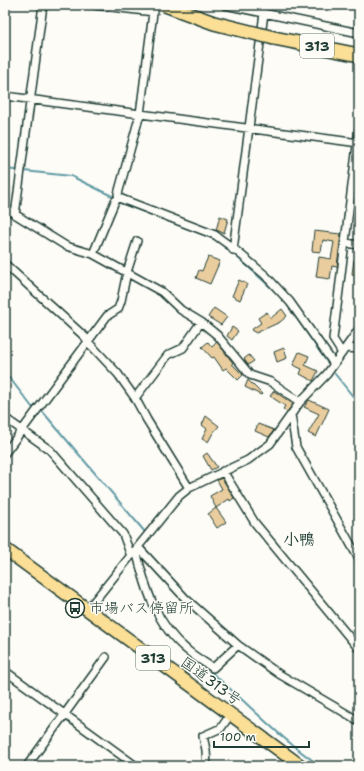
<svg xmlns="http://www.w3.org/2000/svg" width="364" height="771" font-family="'Shantell Sans','Klee One',sans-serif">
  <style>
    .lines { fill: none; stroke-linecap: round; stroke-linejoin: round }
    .stream { stroke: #619aa4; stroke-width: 2 }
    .building { fill: #eacd9e; stroke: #1f3d34 }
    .minor-casing { stroke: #1f3d34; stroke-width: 10 }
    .trunk-casing { stroke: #1f3d34; stroke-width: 15 }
    .motorway-casing { stroke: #1f3d34; stroke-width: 16 }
    .minor { stroke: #fdfcf7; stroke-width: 7 }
    .trunk { stroke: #fbdf96; stroke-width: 12 }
    .motorway { stroke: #fbdf96; stroke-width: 13 }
    .motorway-bridge-casing { stroke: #1f3d34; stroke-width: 16; stroke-linecap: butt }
    .motorway-bridge { stroke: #fbdf96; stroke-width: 13 }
    .labels { text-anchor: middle; stroke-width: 3; stroke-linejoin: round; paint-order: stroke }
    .shield { fill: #fdfcf7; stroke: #62766e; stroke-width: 1 }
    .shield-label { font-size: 14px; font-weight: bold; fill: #1f3d34 }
    .poi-label { font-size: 15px; fill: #1f3d34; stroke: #fdfcf7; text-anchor: start }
    .street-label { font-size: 15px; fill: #1f3d34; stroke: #fdfcf7 }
    .neighbourhood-label { font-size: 16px; font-weight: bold; fill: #1f3d34; stroke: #fdfcf7 }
  </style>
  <rect width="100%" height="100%" fill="#fdfcf7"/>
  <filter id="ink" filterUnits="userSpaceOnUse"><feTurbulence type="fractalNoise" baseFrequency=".025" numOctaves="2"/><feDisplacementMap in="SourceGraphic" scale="8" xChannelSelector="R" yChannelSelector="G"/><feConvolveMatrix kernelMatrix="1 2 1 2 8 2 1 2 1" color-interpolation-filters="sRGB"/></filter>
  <g filter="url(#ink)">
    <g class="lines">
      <path class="stream" d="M246 5 311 20
        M5 169 71 176 116 198
        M118 202 215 239 235 255 277 293
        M284 300 327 362
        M5 372 32 407H36
        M335 374 359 404
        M42 411 145 532
        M127 535 130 544
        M154 615 164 630
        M202 665C242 696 275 735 318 764L317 766"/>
    </g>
    <path class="building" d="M220 216 228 219 224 233 216 230Z
      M314 231 341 234 337 267 332 266 330 279 316 277 319 257 331 259 334 242 323 240 321 252 312 251Z
      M208 257 220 261 210 284 196 278 199 270 202 271Z
      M354 260H359V275L352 274Z
      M239 280 247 284 240 300 232 296Z
      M214 308 227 317 221 325 208 317Z
      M282 309 287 316 280 322 256 333 251 330 261 323 258 318 267 312 271 318Z
      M232 327 238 331 232 340 227 336Z
      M208 342 212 347 217 342 233 363 232 364 243 375 238 380 226 368 223 370 214 357 212 358 202 347Z
      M284 348 287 358 277 362 274 352Z
      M299 352 309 356 305 365 318 371 313 381 300 374 302 369 293 365Z
      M249 355 254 361 248 365 244 359Z
      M248 380 262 394 261 395 245 387Z
      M274 391 293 404 287 412 283 409 285 406 270 396Z
      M309 400 329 409 316 437 308 433 319 414 304 407Z
      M206 416 219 426 213 433 208 442 202 439 207 429 202 425Z
      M258 424 274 430 269 437 255 431Z
      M207 453 217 467 211 470 203 456Z
      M222 478 234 498 230 501 229 499 216 508 210 496 222 489 217 480Z
      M216 508 226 522 217 528 208 514Z"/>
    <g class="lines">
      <defs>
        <path id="minor" d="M94 5 154 12
          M225 5 359 33
          M5 96 359 143
          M119 198 215 235 233 248 265 275 290 302 334 364
          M119 198 118 194 140 114 154 5
          M5 208 66 246 93 254 162 292 181 310 201 322 217 335 250 375 271 382 300 402
          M15 215 43 5
          M346 243 359 245
          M233 250 264 13
          M93 254 115 201 119 198
          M5 264 85 337 89 343 118 374 135 398 147 420 189 488
          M346 348 359 349
          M342 353 333 339 359 129
          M135 398 168 355 183 348 201 322
          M291 415 296 447 359 559
          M5 418 50 450 123 534 131 556
          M5 453 107 316 118 309 121 301 127 272 137 241
          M223 471 255 523 359 649
          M138 547 185 598 238 645 279 674 359 721
          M136 550C145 587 156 625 187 650 195 657 204 662 213 668L238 645
          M87 610 179 496 189 488 248 460 270 444 300 402 327 374 359 329
          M5 671 136 766
          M27 766 106 657
          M207 766 206 750 203 736 221 728 230 715"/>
        <path id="trunk" d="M5 549 301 766"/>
        <path id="motorway" d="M274 38 359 55"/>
      </defs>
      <use href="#minor" class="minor-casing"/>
      <use href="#trunk" class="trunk-casing"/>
      <use href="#motorway" class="motorway-casing"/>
      <use href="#minor" class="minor"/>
      <use href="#trunk" class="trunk"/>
      <use href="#motorway" class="motorway"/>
      <defs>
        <path id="motorway-bridge" d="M165 5 214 23 274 38"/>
      </defs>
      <use href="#motorway-bridge" class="motorway-bridge-casing"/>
      <use href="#motorway-bridge" class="motorway-bridge"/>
    </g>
  </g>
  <defs>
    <symbol id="bus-ring" viewBox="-11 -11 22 22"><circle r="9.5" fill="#fdfcf7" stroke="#1f3d34" stroke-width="1.5"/><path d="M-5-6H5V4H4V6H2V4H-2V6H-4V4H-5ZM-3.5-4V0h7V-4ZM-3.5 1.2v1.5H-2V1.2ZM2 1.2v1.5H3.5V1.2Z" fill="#1f3d34"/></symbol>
  </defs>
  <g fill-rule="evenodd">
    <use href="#bus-ring" x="64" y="597" width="22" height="22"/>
  </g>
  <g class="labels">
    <g class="shield">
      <rect x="300" y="34" width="34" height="24" rx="3"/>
      <rect x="136" y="646" width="34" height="24" rx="3"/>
    </g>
    <g class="shield-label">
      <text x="317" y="51">313</text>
      <text x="153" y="663">313</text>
    </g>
    <g class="poi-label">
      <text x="89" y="613">市場バス停留所</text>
    </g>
    <g class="street-label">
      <text transform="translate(211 681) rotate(36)" y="5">国道313号</text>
    </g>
    <g class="neighbourhood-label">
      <text x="299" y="545">小鴨</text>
    </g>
  </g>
  <rect width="364" height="771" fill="none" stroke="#fdfcf7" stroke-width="20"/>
  <rect x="10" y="10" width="344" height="751" fill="none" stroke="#1f3d34" stroke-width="1.5" filter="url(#ink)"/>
  <path d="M214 741v6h95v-6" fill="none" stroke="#1f3d34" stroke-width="2"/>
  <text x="220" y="741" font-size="12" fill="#1f3d34" stroke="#fdfcf7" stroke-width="3" paint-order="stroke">100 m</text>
</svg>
